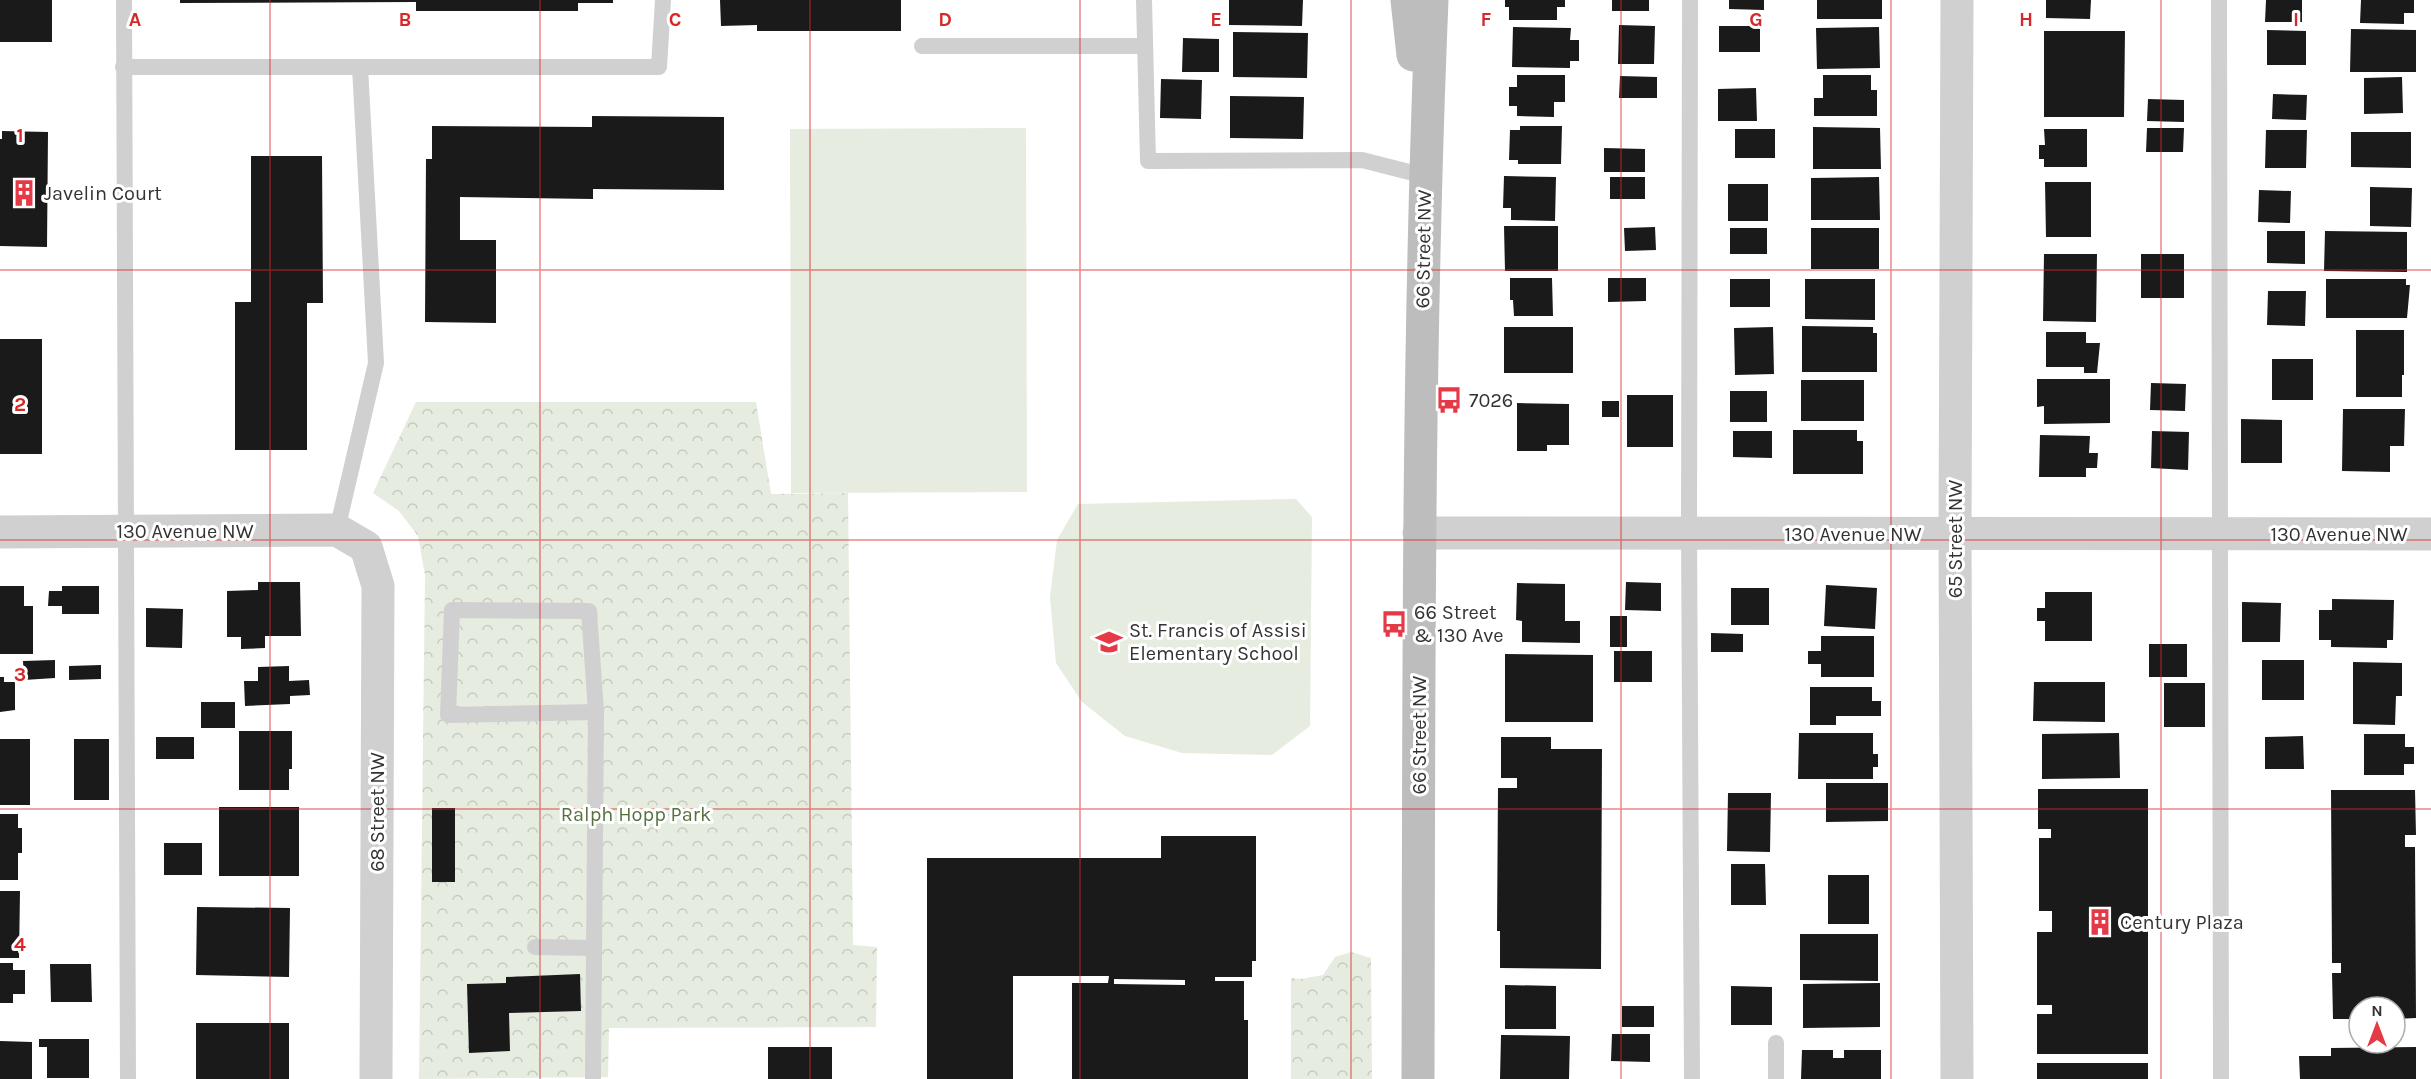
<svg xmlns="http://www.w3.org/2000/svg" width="2431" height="1079" font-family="Karla,sans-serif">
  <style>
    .park { fill: url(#park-crowns) }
    .pitch { fill: #e6ecdf }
    .building { fill: #1a1a1a; fill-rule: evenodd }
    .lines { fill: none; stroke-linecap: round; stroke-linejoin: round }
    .lane { stroke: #d0d0d0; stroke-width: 16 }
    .street { stroke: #d0d0d0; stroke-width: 33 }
    .secondary { stroke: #bdbdbd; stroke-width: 33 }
    .grid { fill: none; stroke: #d62828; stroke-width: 1.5; stroke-opacity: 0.55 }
    .labels { text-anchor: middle; stroke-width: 6; stroke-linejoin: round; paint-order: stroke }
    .poi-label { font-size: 20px; fill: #333; stroke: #fff; text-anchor: start }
    .street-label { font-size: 20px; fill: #333; stroke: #fff }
    .park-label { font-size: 20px; fill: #56703f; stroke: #fff }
    .grid-label { font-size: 20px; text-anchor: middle; font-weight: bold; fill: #d62828; stroke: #fff; stroke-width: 6; stroke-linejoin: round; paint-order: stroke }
  </style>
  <defs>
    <pattern id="park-crowns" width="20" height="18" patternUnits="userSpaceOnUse" patternTransform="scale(1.5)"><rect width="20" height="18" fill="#e6ecdf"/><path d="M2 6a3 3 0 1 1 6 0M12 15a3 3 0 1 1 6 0" fill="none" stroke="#c6cbc0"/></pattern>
  </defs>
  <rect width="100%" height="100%" fill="#fff"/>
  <path class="park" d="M416 402H756L771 494 848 493 853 945 877 947 876 1027 609 1028 608 1077 419 1079 425 575 418 536 399 511 373 493Z
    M1351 952 1371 958 1372 1079H1291V978L1301 979 1323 975 1335 957Z"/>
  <path class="pitch" d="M1026 128 1027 492 791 493 790 129Z
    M1296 499 1312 517 1310 726 1272 755 1182 753 1125 736 1082 702 1056 663 1050 597 1057 540 1078 504Z"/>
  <path class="building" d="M0 0H52V42H0Z
    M180 0H613V3H578V11H416V2L180 3Z
    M720 0H901V31H757V25L721 26Z
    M1229 0H1303L1302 26 1229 25Z
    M1505 0H1565V7H1557V20H1509V7H1505Z
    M1612 0H1649V11H1612Z
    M1729 0H1764V10L1729 9Z
    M1817 0H1882V19H1817Z
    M2046 0H2091L2090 19 2046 18Z
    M2266 0H2302V22H2265Z
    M2361 0H2414V13H2404V24L2360 23Z
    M1619 25 1655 26 1654 64H1618Z
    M1719 26H1760V52H1719Z
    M1513 27 1571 28 1570 40H1579V61H1570V68L1512 67Z
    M1879 27 1880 68 1817 69 1816 28Z
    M2351 29 2416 30V72H2350Z
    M2267 30 2306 31V65H2267Z
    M2044 31H2125L2124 117H2044Z
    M1233 32 1308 33 1307 78 1233 77Z
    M1183 38 1219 39V72H1182Z
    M1517 75H1565V102H1554V117L1517 116V106H1509V87H1517Z
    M1823 75H1871V90H1877V116H1814V98H1823Z
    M1620 76 1657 77V98H1619Z
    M2402 77 2403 113 2364 114V78Z
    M1161 79 1202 80 1201 119 1160 118Z
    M1756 88 1757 121H1718V89Z
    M2273 94 2307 95 2306 120 2272 119Z
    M1230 96 1304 97 1303 139 1230 138Z
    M2148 99 2184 100V122L2147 121Z
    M592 116 724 117V190L593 189V199L460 197V240H496V323L425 322 426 159H432V126L592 127Z
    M1520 126H1562L1561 164H1518V160H1509L1510 130H1520Z
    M1813 127 1880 128 1881 169H1813Z
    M2147 128H2184L2183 152H2146Z
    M1735 129H1775V158H1735Z
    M2044 129H2087V167H2044V159H2039V145H2045Z
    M2266 130H2307L2306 168H2265Z
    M2 131 48 132 47 247 0 246V139H2Z
    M2351 132H2411V168L2351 167Z
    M1604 148 1645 149V172H1604Z
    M251 156H322L323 303H307V450H235V302H251Z
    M1504 176 1556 177 1555 221 1511 220V208H1503Z
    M1610 177H1645V199H1610Z
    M1879 177 1880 220H1811V178Z
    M2045 182H2091V237H2046Z
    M1728 184H1768V221H1728Z
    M2370 187 2412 188 2411 227 2370 226Z
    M2259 190 2291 191 2290 223 2258 222Z
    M1504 226H1558V271H1505Z
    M1655 227 1656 250 1625 251 1624 228Z
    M1730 228H1767V254H1730Z
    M1811 228H1879V269H1811Z
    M2267 231H2305V264L2267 263Z
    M2325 231 2407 232V272L2324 271Z
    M2044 254H2097L2096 322 2043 321Z
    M2141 254H2184V298H2141Z
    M1510 278H1552L1553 316H1514L1513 300H1510Z
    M1608 278H1646V301L1608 302Z
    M1730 279H1770V307H1730Z
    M1805 279H1875V320L1805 319Z
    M2326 279H2406V285H2410L2407 318H2326Z
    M2268 291H2306L2305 326 2267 325Z
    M1802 326 1873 327V333H1877V372H1802Z
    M1504 327H1573V373H1504Z
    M1773 327 1774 374 1735 375 1734 328Z
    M2356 330H2404V375H2402V397H2356Z
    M2046 332H2086V343H2100L2097 373H2084V367H2046Z
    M0 339H42V454H0Z
    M2272 359H2313V400H2272Z
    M2037 379H2110V423L2044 424V406L2037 407Z
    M1801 380H1864V421H1801Z
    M2151 383 2186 384 2185 411 2150 410Z
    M1730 391H1767V422H1730Z
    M1627 395H1673V447H1627Z
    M1602 401H1619V417H1602Z
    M1517 403 1569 404V445H1547V451H1517Z
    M2343 409H2405L2404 446H2390V472L2342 471Z
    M2241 419 2282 420V463H2241Z
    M1793 430H1857V441H1863V474H1793Z
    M1733 431H1772V458L1733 457Z
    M2152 431 2189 432 2188 470 2151 468Z
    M2040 435 2090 436 2089 453H2098L2097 468H2086V477H2039Z
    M258 582H300L301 636H265V648L241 649V637H227V591L258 590Z
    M1626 582 1661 583V611L1625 610Z
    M1517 583 1565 584V621H1580V643L1522 642V621L1516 620Z
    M1826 585 1877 588 1875 629 1824 626Z
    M0 586H24V606H33V654H0Z
    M62 586H99V614H62V606H48L49 591H62Z
    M1731 588H1769V625H1731Z
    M2045 592H2092V641H2045V621H2037V608H2045Z
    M2332 599 2394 600 2393 640H2387V648L2331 647V640H2319V610H2332Z
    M2242 602 2281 603 2280 642H2242Z
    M146 608 183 609 182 648 146 647Z
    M1610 616H1627V647H1610Z
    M1711 633 1743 634V652H1711Z
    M1821 636H1874V677H1821V664H1808V651H1821Z
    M2149 644H2187V677H2149Z
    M1614 651H1652V682H1614Z
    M1505 654 1593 655V722H1505Z
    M55 660V678L24 680 23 661Z
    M2262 660H2304V700H2262Z
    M2353 662 2402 663V696H2396L2395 725 2353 724Z
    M101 665V679L69 680V666Z
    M289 666V681L309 680 310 695 290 696V704L245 706 244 681H258V667Z
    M0 677H4V682H15V710L0 712Z
    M2034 682H2105V722L2033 721Z
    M2164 683H2205V727H2164Z
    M1810 687H1872V701H1881V716H1836V725H1810Z
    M201 702H235V728H201Z
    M239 731H292V769H289V790H239Z
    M1799 733H1873V754H1878V767H1873V779H1798Z
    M2119 733 2120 778 2042 779V734Z
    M2364 734H2405V747H2414V764H2404V775H2364Z
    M2303 736 2304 769H2265V737Z
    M156 737H194V759H156Z
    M1501 737H1551V749H1602L1601 969 1500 968V931H1497L1498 788H1517V778H1501Z
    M0 739H30V805H0Z
    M74 739H109V800H74Z
    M1826 783H1888V821L1826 822Z
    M2038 789H2148V1054H2037V1014H2052V1005H2037V932H2052V911H2039V838H2051V829H2038Z
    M2331 790H2415L2416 835H2405V847H2415L2416 1018 2395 1019V1007H2359V1019H2333L2332 973H2341V963H2332Z
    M1728 793H1771L1770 852 1727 851Z
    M219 807H299V876H219Z
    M432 808H455V882H432Z
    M0 814H18V828H22V853H18V880H0Z
    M1161 836H1256V961H1252V977H1215V981H1244V1020H1248V1079H1072V983H1108L1109 976H1013V1079H927V858H1161ZM1114 979 1185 980V985L1114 984Z
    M164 843H202V875H164Z
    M1731 864H1765L1766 905H1731Z
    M1828 875H1869V924H1828Z
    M0 891H20L19 958H0Z
    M197 907 290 908 289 977 196 975Z
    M1800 934H1878V981L1800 980Z
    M0 963H13V970H25V994H13V1003H0Z
    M50 964H91L92 1002H51Z
    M580 974 581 1011 509 1013 510 1051 469 1053 467 984 506 983V977Z
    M1880 983V1027L1803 1028V984Z
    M1505 985 1556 986V1029H1505Z
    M1731 986 1772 987V1025H1731Z
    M1622 1006H1654V1027H1622Z
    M196 1023H289V1079H196Z
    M1612 1034H1650V1062L1611 1061Z
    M1501 1035 1570 1036 1569 1079H1500Z
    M39 1039H89V1078H47V1047H39Z
    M0 1041 32 1042V1079H0Z
    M768 1047H832V1079H768Z
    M2416 1047V1079H2300L2299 1056H2331V1048Z
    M1802 1050H1833V1058H1844V1050H1881V1079H1801Z
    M2037 1063H2148V1079H2037Z"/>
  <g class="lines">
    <path class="lane" d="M124 0 128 1079
      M1144 0 1148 161 1362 160 1425 176
      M1690 0 1689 534 1692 1079
      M2219 0 2221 1079
      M922 46H1144
      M123 67H659L663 0
      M337 530 376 363 360 67
      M535 947 594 948
      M1776 1043V1079
      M593 1079 596 712 589 611 452 610 448 715 596 712"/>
    <path class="street" d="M0 532 337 530 366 547 378 586 376 1079
      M1419 533 2431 534
      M1957 1079 1955 534 1957 0"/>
    <path class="secondary" d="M1407 0 1413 55
      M1418 1079C1419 719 1417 359 1432 0"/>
  </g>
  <path class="grid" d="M270 0V1079M540 0V1079M810 0V1079M1080 0V1079M1351 0V1079M1621 0V1079M1891 0V1079M2161 0V1079M0 270H2431M0 540H2431M0 809H2431"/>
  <defs>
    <symbol id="building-bare" viewBox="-9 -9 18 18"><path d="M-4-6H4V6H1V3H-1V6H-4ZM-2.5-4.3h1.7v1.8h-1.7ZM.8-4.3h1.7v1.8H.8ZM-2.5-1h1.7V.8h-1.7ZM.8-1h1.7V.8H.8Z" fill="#e63946" stroke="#fff" stroke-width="2.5" paint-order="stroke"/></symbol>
    <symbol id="bus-bare" viewBox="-9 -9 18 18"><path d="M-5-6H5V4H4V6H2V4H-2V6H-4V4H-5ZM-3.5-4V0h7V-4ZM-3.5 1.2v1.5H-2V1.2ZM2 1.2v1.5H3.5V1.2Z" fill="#e63946" stroke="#fff" stroke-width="2.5" paint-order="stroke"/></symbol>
    <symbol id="school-bare" viewBox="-9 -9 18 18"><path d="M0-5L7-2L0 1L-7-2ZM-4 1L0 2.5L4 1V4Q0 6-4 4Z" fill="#e63946" stroke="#fff" stroke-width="2.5" paint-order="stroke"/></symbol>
  </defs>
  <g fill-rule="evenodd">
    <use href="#building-bare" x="5" y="174" width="38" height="38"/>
    <use href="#bus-bare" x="1430" y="381" width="38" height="38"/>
    <use href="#bus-bare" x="1375" y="605" width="38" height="38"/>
    <use href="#school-bare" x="1090" y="623" width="38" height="38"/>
    <use href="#building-bare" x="2081" y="903" width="38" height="38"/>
  </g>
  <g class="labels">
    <g class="poi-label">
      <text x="44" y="200">Javelin Court</text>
      <text x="1469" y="407">7026</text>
      <text x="1414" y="619">66 Street<tspan x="1414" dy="23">&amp; 130 Ave</tspan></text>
      <text x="1129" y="637">St. Francis of Assisi<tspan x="1129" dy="23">Elementary School</tspan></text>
      <text x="2120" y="929">Century Plaza</text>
    </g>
    <g class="street-label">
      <text transform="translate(1423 249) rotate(-89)" y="7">66 Street NW</text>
      <text x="185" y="538">130 Avenue NW</text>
      <text x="1853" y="541">130 Avenue NW</text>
      <text x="2339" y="541">130 Avenue NW</text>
      <text transform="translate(1955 539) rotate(-90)" y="7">65 Street NW</text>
      <text transform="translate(1419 735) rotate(-90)" y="7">66 Street NW</text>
      <text transform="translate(377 812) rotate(-90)" y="7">68 Street NW</text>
    </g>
    <g class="park-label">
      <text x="636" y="821">Ralph Hopp Park</text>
    </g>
  </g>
  <g class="grid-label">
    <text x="135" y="26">A</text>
    <text x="405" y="26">B</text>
    <text x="675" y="26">C</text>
    <text x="945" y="26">D</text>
    <text x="1216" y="26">E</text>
    <text x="1486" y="26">F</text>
    <text x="1756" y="26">G</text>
    <text x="2026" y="26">H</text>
    <text x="2296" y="26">I</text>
    <text x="20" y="142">1</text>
    <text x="20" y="411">2</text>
    <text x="20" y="681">3</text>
    <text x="20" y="951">4</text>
  </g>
  <g transform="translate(2377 1025)"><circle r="28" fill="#ffffff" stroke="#adadad" stroke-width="1.5"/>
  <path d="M0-4.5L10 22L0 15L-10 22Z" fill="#e63946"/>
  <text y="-9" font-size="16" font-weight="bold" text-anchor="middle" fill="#333333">N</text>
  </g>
</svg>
